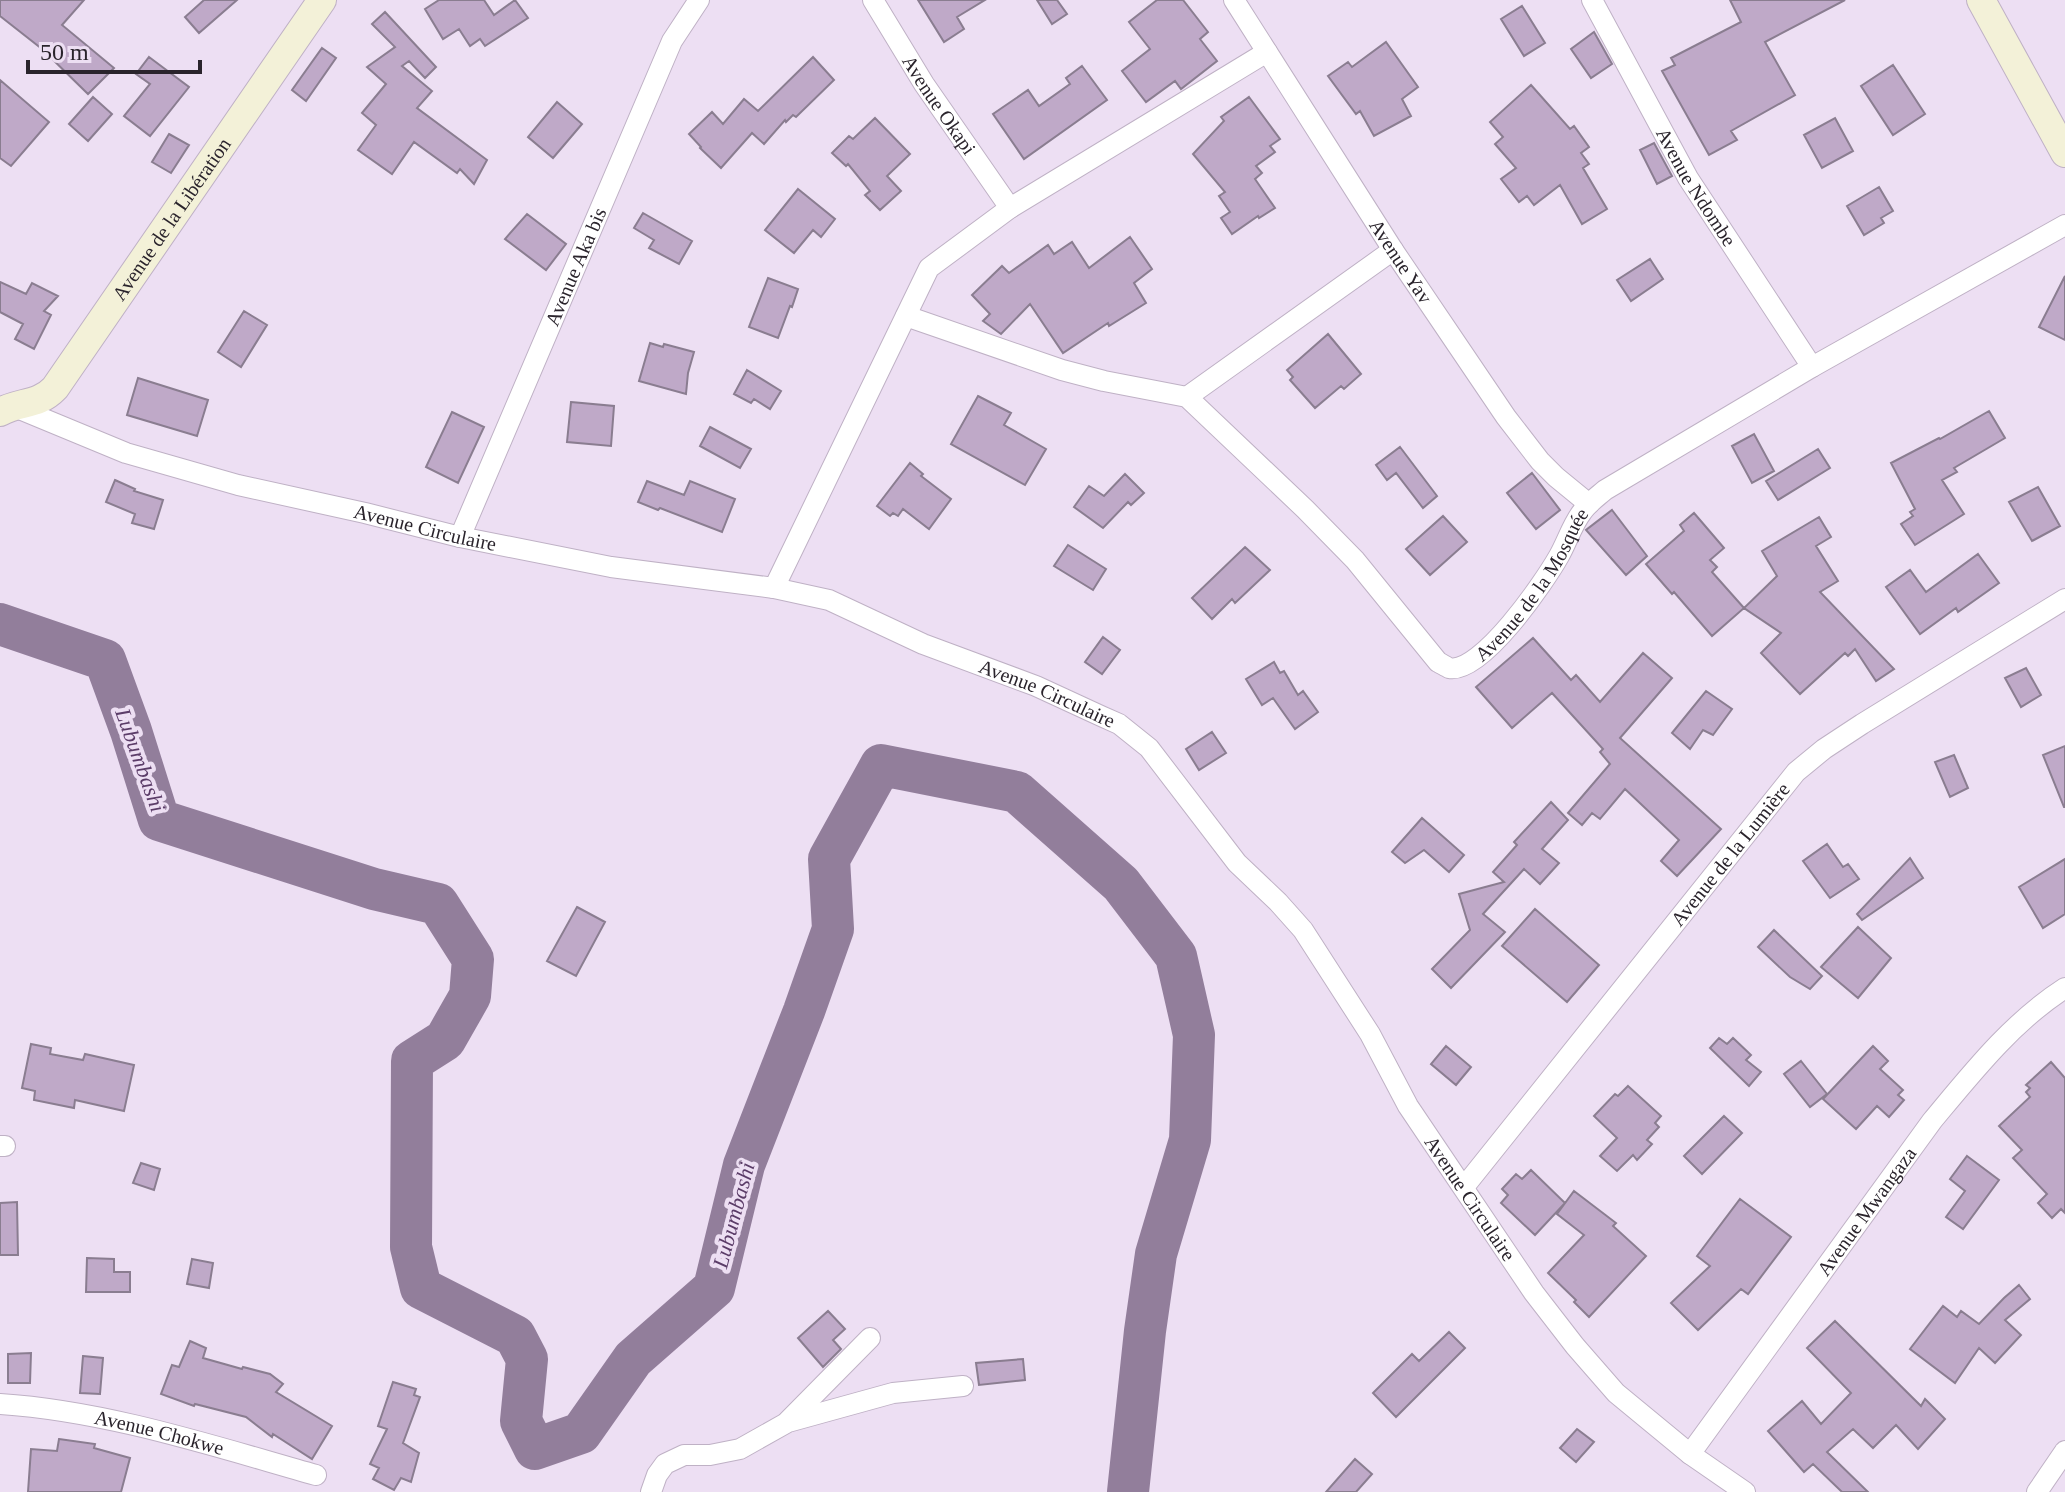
<svg xmlns="http://www.w3.org/2000/svg" width="2065" height="1492" font-family="Georgia,serif">
  <style>
    .lines { fill: none; stroke-linecap: round; stroke-linejoin: round }
    .river { stroke: #927e9b; stroke-width: 42 }
    .building { fill: #bfa9c8; stroke: #8a7d90; stroke-width: 2 }
    .street-casing { stroke: #bfb1c5; stroke-width: 22 }
    .secondary-casing { stroke: #bfb1c5; stroke-width: 30 }
    .street { stroke: #fff; stroke-width: 20 }
    .secondary { stroke: #f3f1d8; stroke-width: 28 }
    .labels { text-anchor: middle; stroke-width: 8; stroke-linejoin: round; paint-order: stroke }
    .street-label { font-size: 20px; fill: #2a242c; stroke: #eddff3 }
    .water-label { font-size: 22px; font-style: italic; fill: #5b3c68; stroke: #eddff3 }
  </style>
  <rect width="100%" height="100%" fill="#eddff3"/>
  <g class="lines">
    <path class="river" d="M0 624 105 660 131 731 159 820 374 889 438 904 473 959 470 996 445 1040 412 1061 411 1247 421 1288 515 1336 527 1359 521 1421 535 1449 581 1433 633 1359 714 1288 744 1165 804 1011 833 929 829 859 881 765 1017 792 1121 884 1176 956 1194 1035 1190 1140 1156 1254 1145 1331 1128 1492"/>
  </g>
  <path class="building" d="M0 0H84L62 25 114 68 88 94 42 49 0 16Z
    M204 0H237L199 33 185 17Z
    M439 0H484L494 15 515 0 528 18 485 46 480 39 470 46 459 29 443 39 425 9Z
    M918 0H985L957 17 964 29 944 42Z
    M1037 0H1057L1067 14 1052 24Z
    M1157 0H1183L1208 32 1200 39 1217 61 1181 89 1175 81 1146 102 1122 71 1150 49 1129 22Z
    M1730 0H1845L1765 42 1795 95 1731 131 1737 140 1709 155 1662 71 1675 65 1671 58 1741 22Z
    M1522 6 1545 43 1524 56 1501 19Z
    M385 12 436 67 425 78 409 61 402 66 432 91 417 108 487 160 474 184 460 169 457 173 414 142 392 174 358 150 376 125 362 113 386 84 367 67 395 47 372 24Z
    M1594 32 1612 64 1591 78 1571 49Z
    M1386 42 1418 87 1402 99 1411 116 1374 136 1360 111 1356 114 1328 76 1348 62 1352 67Z
    M322 48 336 58 306 101 292 90Z
    M149 57 189 87 150 136 124 116 150 84 136 74Z
    M813 57 834 80 796 117 793 115 786 122 785 120 764 144 752 133 721 168 700 148 701 147 689 134 712 112 723 124 744 99 758 111Z
    M1893 65 1925 114 1893 135 1861 86Z
    M1082 66 1107 100 1024 159 993 114 1028 90 1039 106 1070 84 1066 78Z
    M0 80 49 122 11 166 0 158Z
    M1531 85 1570 129 1574 126 1589 147 1581 153 1589 164 1583 168 1607 209 1582 224 1560 185 1534 205 1527 196 1519 202 1501 179 1516 168 1495 144 1503 137 1490 122Z
    M93 97 112 114 88 141 69 124Z
    M1249 97 1280 139 1270 146 1275 152 1256 166 1262 173 1255 179 1275 208 1259 218 1258 216 1232 234 1221 218 1230 212 1219 196 1225 192 1193 154 1224 121 1221 117Z
    M557 102 582 124 553 158 528 137Z
    M875 118 910 154 887 176 901 191 880 210 865 195 870 191 848 164 846 166 832 153 849 136 853 139Z
    M1835 118 1853 151 1822 168 1804 135Z
    M169 134 189 145 171 173 152 162Z
    M1654 143 1672 176 1657 184 1640 150Z
    M1879 187 1893 211 1881 218 1884 223 1864 235 1847 206Z
    M798 189 835 219 821 237 813 230 794 253 765 230Z
    M643 213 692 241 679 264 649 248 654 240 634 228Z
    M527 214 566 244 546 270 505 239Z
    M1130 237 1152 269 1134 283 1146 303 1109 326 1108 323 1063 353 1030 304 1001 334 983 321 990 314 972 295 1002 266 1009 273 1048 245 1054 254 1072 242 1089 268Z
    M1650 259 1663 279 1631 301 1617 280Z
    M2065 276V340L2039 327Z
    M768 278 798 289 792 307 790 306 778 338 749 327Z
    M0 282 26 294 32 283 58 296 44 311 51 315 34 349 15 339 23 324 0 312Z
    M244 311 267 325 241 367 218 352Z
    M1328 334 1361 374 1344 389 1341 386 1315 408 1290 380 1293 377 1287 370Z
    M650 343 663 347 664 344 694 352 688 373 686 394 639 381Z
    M747 370 781 391 770 409 754 399 751 403 734 394Z
    M138 378 208 400 197 436 127 415Z
    M978 396 1011 413 1004 425 1046 449 1025 485 951 444Z
    M571 402 614 406 611 446 567 442Z
    M1989 411 2005 438 1954 468 1957 472 1942 480 1964 514 1915 545 1901 524 1913 516 1910 512 1915 509 1891 463 1939 438 1940 439Z
    M452 412 484 427 458 483 426 467Z
    M710 427 751 449 740 468 700 446Z
    M1754 434 1774 471 1752 483 1732 446Z
    M1400 447 1437 496 1423 508 1396 473 1387 480 1376 465Z
    M1818 449 1830 468 1778 500 1766 481Z
    M910 463 923 474 921 476 951 499 929 529 903 509 898 516 893 513 890 516 877 506Z
    M1532 473 1560 510 1536 529 1507 493Z
    M1125 474 1144 493 1131 505 1128 502 1103 528 1074 507 1089 486 1104 496Z
    M115 480 135 489 134 491 163 500 154 529 132 523 135 514 106 502Z
    M647 481 684 495 690 481 735 499 722 532 660 508 658 510 638 502Z
    M2038 487 2060 526 2032 541 2009 502Z
    M1612 510 1647 556 1626 575 1586 530Z
    M1694 513 1724 548 1710 560 1717 567 1712 572 1744 608 1712 636 1674 592 1672 594 1646 564 1684 531 1680 525Z
    M1443 516 1467 542 1430 575 1406 549Z
    M1819 517 1831 537 1816 546 1838 581 1820 592 1894 669 1876 681 1855 649 1848 656 1845 653 1800 694 1761 653 1781 633 1744 608 1777 576 1762 551Z
    M1068 545 1106 569 1093 590 1054 566Z
    M1245 547 1270 570 1235 603 1232 599 1212 619 1192 598Z
    M1978 554 1999 583 1958 612 1956 608 1920 634 1886 587 1910 570 1926 592Z
    M1103 637 1120 650 1102 674 1085 662Z
    M1533 638 1571 680 1576 675 1600 702 1643 653 1672 678 1620 738 1721 829 1677 876 1661 861 1679 840 1625 789 1600 819 1592 813 1582 825 1568 813 1610 764 1600 752 1603 749 1552 693 1512 728 1476 687Z
    M1274 662 1280 673 1284 671 1298 695 1303 691 1318 712 1295 729 1273 698 1262 705 1246 679Z
    M2026 668 2041 695 2021 707 2005 678Z
    M1706 691 1732 709 1713 735 1703 730 1690 749 1672 733Z
    M1212 732 1226 753 1199 770 1186 749Z
    M2065 746V807H2064L2043 755Z
    M1954 755 1968 788 1950 797 1935 762Z
    M1551 802 1568 820 1542 849 1559 863 1540 884 1524 869 1483 914 1505 932 1451 988 1432 969 1470 930 1459 894 1504 882 1493 872 1517 845 1514 842Z
    M1422 818 1464 855 1449 872 1424 850 1405 863 1392 852Z
    M1827 844 1843 867 1848 864 1859 879 1830 898 1803 861Z
    M1910 858 1923 878 1862 920 1857 914Z
    M2065 859V914L2043 928 2019 887Z
    M577 907 605 922 576 976 547 961Z
    M1535 909 1599 965 1567 1002 1502 946Z
    M1858 927 1891 958 1858 998 1821 967Z
    M1774 930 1822 976 1810 989 1790 977 1758 947Z
    M1719 1038 1727 1044 1733 1038 1751 1055 1746 1060 1761 1072 1749 1086 1710 1048Z
    M31 1044 51 1048 50 1054 83 1060 85 1054 134 1065 124 1111 75 1100 74 1108 34 1100 35 1091 22 1088Z
    M1446 1046 1471 1067 1456 1085 1431 1064Z
    M1873 1046 1888 1061 1880 1069 1903 1090 1898 1095 1904 1100 1889 1117 1877 1106 1856 1129 1823 1099Z
    M1801 1061 1827 1094 1810 1107 1784 1074Z
    M2051 1062 2065 1078V1213L2061 1209 2052 1218 2038 1203 2047 1194 2013 1158 2022 1150 1999 1126 2030 1097 2026 1092 2030 1088 2026 1085Z
    M1628 1086 1661 1116 1655 1123 1659 1127 1647 1140 1652 1144 1637 1160 1633 1155 1617 1171 1600 1156 1617 1138 1594 1116 1615 1094 1618 1096Z
    M1724 1116 1742 1133 1702 1174 1684 1156Z
    M1967 1156 1999 1180 1963 1229 1946 1217 1965 1191 1950 1179Z
    M141 1163 160 1169 154 1190 133 1183Z
    M1531 1170 1565 1203 1535 1235 1501 1203 1508 1195 1502 1189 1516 1174 1522 1179Z
    M1574 1191 1616 1223 1613 1226 1646 1256 1589 1317 1574 1302 1576 1300 1548 1273 1584 1235 1557 1214Z
    M1740 1199 1791 1237 1748 1294 1741 1289 1698 1330 1671 1303 1710 1266 1697 1256Z
    M17 1202 18 1255H0V1203Z
    M87 1258 114 1259V1272H130V1292H86Z
    M192 1259 213 1263 209 1288 187 1284Z
    M2019 1285 2030 1299 2005 1320 2021 1335 1995 1363 1979 1348 1955 1383 1910 1349 1943 1306 1957 1317 1961 1311 1979 1324 2004 1298Z
    M828 1311 845 1329 833 1340 841 1349 823 1367 798 1338Z
    M1835 1321 1921 1406 1925 1399 1945 1419 1918 1449 1896 1425 1873 1448 1853 1429 1827 1452 1868 1492H1842L1813 1464 1804 1472 1768 1431 1802 1401 1821 1424 1851 1393 1807 1348Z
    M1449 1332 1465 1348 1396 1417 1373 1393 1412 1354 1419 1361Z
    M190 1341 206 1348 203 1358 242 1369 243 1367 270 1374 283 1384 276 1392 332 1426 312 1459 273 1434 272 1437 246 1417 195 1404 194 1406 161 1394 172 1365 179 1367Z
    M31 1353 30 1383H8V1354Z
    M83 1356 103 1358 100 1394 80 1393Z
    M1023 1359 1025 1380 979 1385 976 1363Z
    M393 1382 416 1389 414 1395 420 1397 403 1443 419 1453 411 1482 401 1478 394 1490 373 1479 379 1468 370 1464 387 1429 378 1426Z
    M1577 1429 1594 1442 1576 1462 1560 1448Z
    M59 1439 95 1444 94 1448 130 1458 121 1492H28L31 1449 57 1451Z
    M1355 1459 1372 1474 1356 1492H1326Z"/>
  <g class="lines">
    <defs>
      <g id="street">
        <path id="s1" d="M873 0 924 84 1010 208"/>
        <path id="s2" d="M1234 0 1393 250 1506 417 1540 461 1556 477 1589 504"/>
        <path id="s3" d="M1592 0 1688 178 1812 367"/>
        <path id="s4" d="M906 316 1062 370 1104 381 1187 397 1305 509 1355 560 1438 662C1440 663 1447 667 1449 668 1481 675 1545 581 1559 556 1567 542 1572 525 1582 512 1588 503 1597 497 1605 490L1812 367 2065 225"/>
        <path d="M1187 397 1393 250"/>
        <path id="s5" d="M10 405 126 453 238 485 365 513 460 537 611 567 774 588 829 600 923 644 1036 686 1101 716 1119 724 1149 748 1237 863 1278 902 1303 930 1370 1034 1408 1106 1534 1293 1575 1346 1616 1393 1690 1454 1745 1492"/>
        <path id="s6" d="M460 537 672 41 699 0"/>
        <path d="M774 588 929 268 1010 208 1267 52"/>
        <path d="M0 1146H5"/>
        <path id="s7" d="M1464 1187 1796 772 1824 749 1862 724 2065 599"/>
        <path id="s8" d="M0 1404C107 1411 213 1446 316 1475"/>
        <path d="M788 1421 870 1338"/>
        <path id="s9" d="M1690 1454 1932 1121C1972 1073 2012 1022 2065 988"/>
        <path d="M651 1492 657 1475 665 1464 684 1455H710L740 1449 788 1422 893 1393 963 1386"/>
        <path d="M2037 1492 2065 1451"/>
      </g>
      <g id="secondary">
        <path d="M1981 0 2065 153"/>
        <path id="s10" d="M0 412C20 401 38 406 55 388L322 0"/>
      </g>
    </defs>
    <use href="#street" class="street-casing"/>
    <use href="#secondary" class="secondary-casing"/>
    <use href="#street" class="street"/>
    <use href="#secondary" class="secondary"/>
  </g>
  <g class="labels">
    <g class="street-label">
      <text dy="7" stroke="none"><textPath href="#s1" startOffset="124">Avenue Okapi</textPath></text>
      <text dy="7" stroke="none"><textPath href="#s3" startOffset="214">Avenue Ndombe</textPath></text>
      <text dy="7" stroke="none"><textPath href="#s10" startOffset="266">Avenue de la Libération</textPath></text>
      <text dy="7" stroke="none"><textPath href="#s2" startOffset="310">Avenue Yav</textPath></text>
      <text dy="7" stroke="none"><textPath href="#s6" startOffset="294">Avenue Aka bis</textPath></text>
      <text dy="7" stroke="none"><textPath href="#s5" startOffset="434">Avenue Circulaire</textPath></text>
      <text dy="7" stroke="none"><textPath href="#s4" startOffset="794">Avenue de la Mosquée</textPath></text>
      <text dy="7" stroke="none"><textPath href="#s5" startOffset="1082">Avenue Circulaire</textPath></text>
      <text dy="7" stroke="none"><textPath href="#s7" startOffset="426">Avenue de la Lumière</textPath></text>
      <text dy="7" stroke="none"><textPath href="#s5" startOffset="1754">Avenue Circulaire</textPath></text>
      <text dy="7" stroke="none"><textPath href="#s9" startOffset="300">Avenue Mwangaza</textPath></text>
      <text dy="7" stroke="none"><textPath href="#s8" startOffset="162">Avenue Chokwe</textPath></text>
    </g>
    <g class="water-label">
      <text transform="translate(141 760) rotate(70)" y="8">Lubumbashi</text>
      <text transform="translate(733 1215) rotate(-75)" y="8">Lubumbashi</text>
    </g>
  </g>
  <path d="M28 60v12h172v-12" fill="none" stroke="#2a242c" stroke-width="4"/>
  <text x="40" y="60" font-size="24" fill="#2a242c" stroke="#eddff3" stroke-width="6" paint-order="stroke">50 m</text>
</svg>
